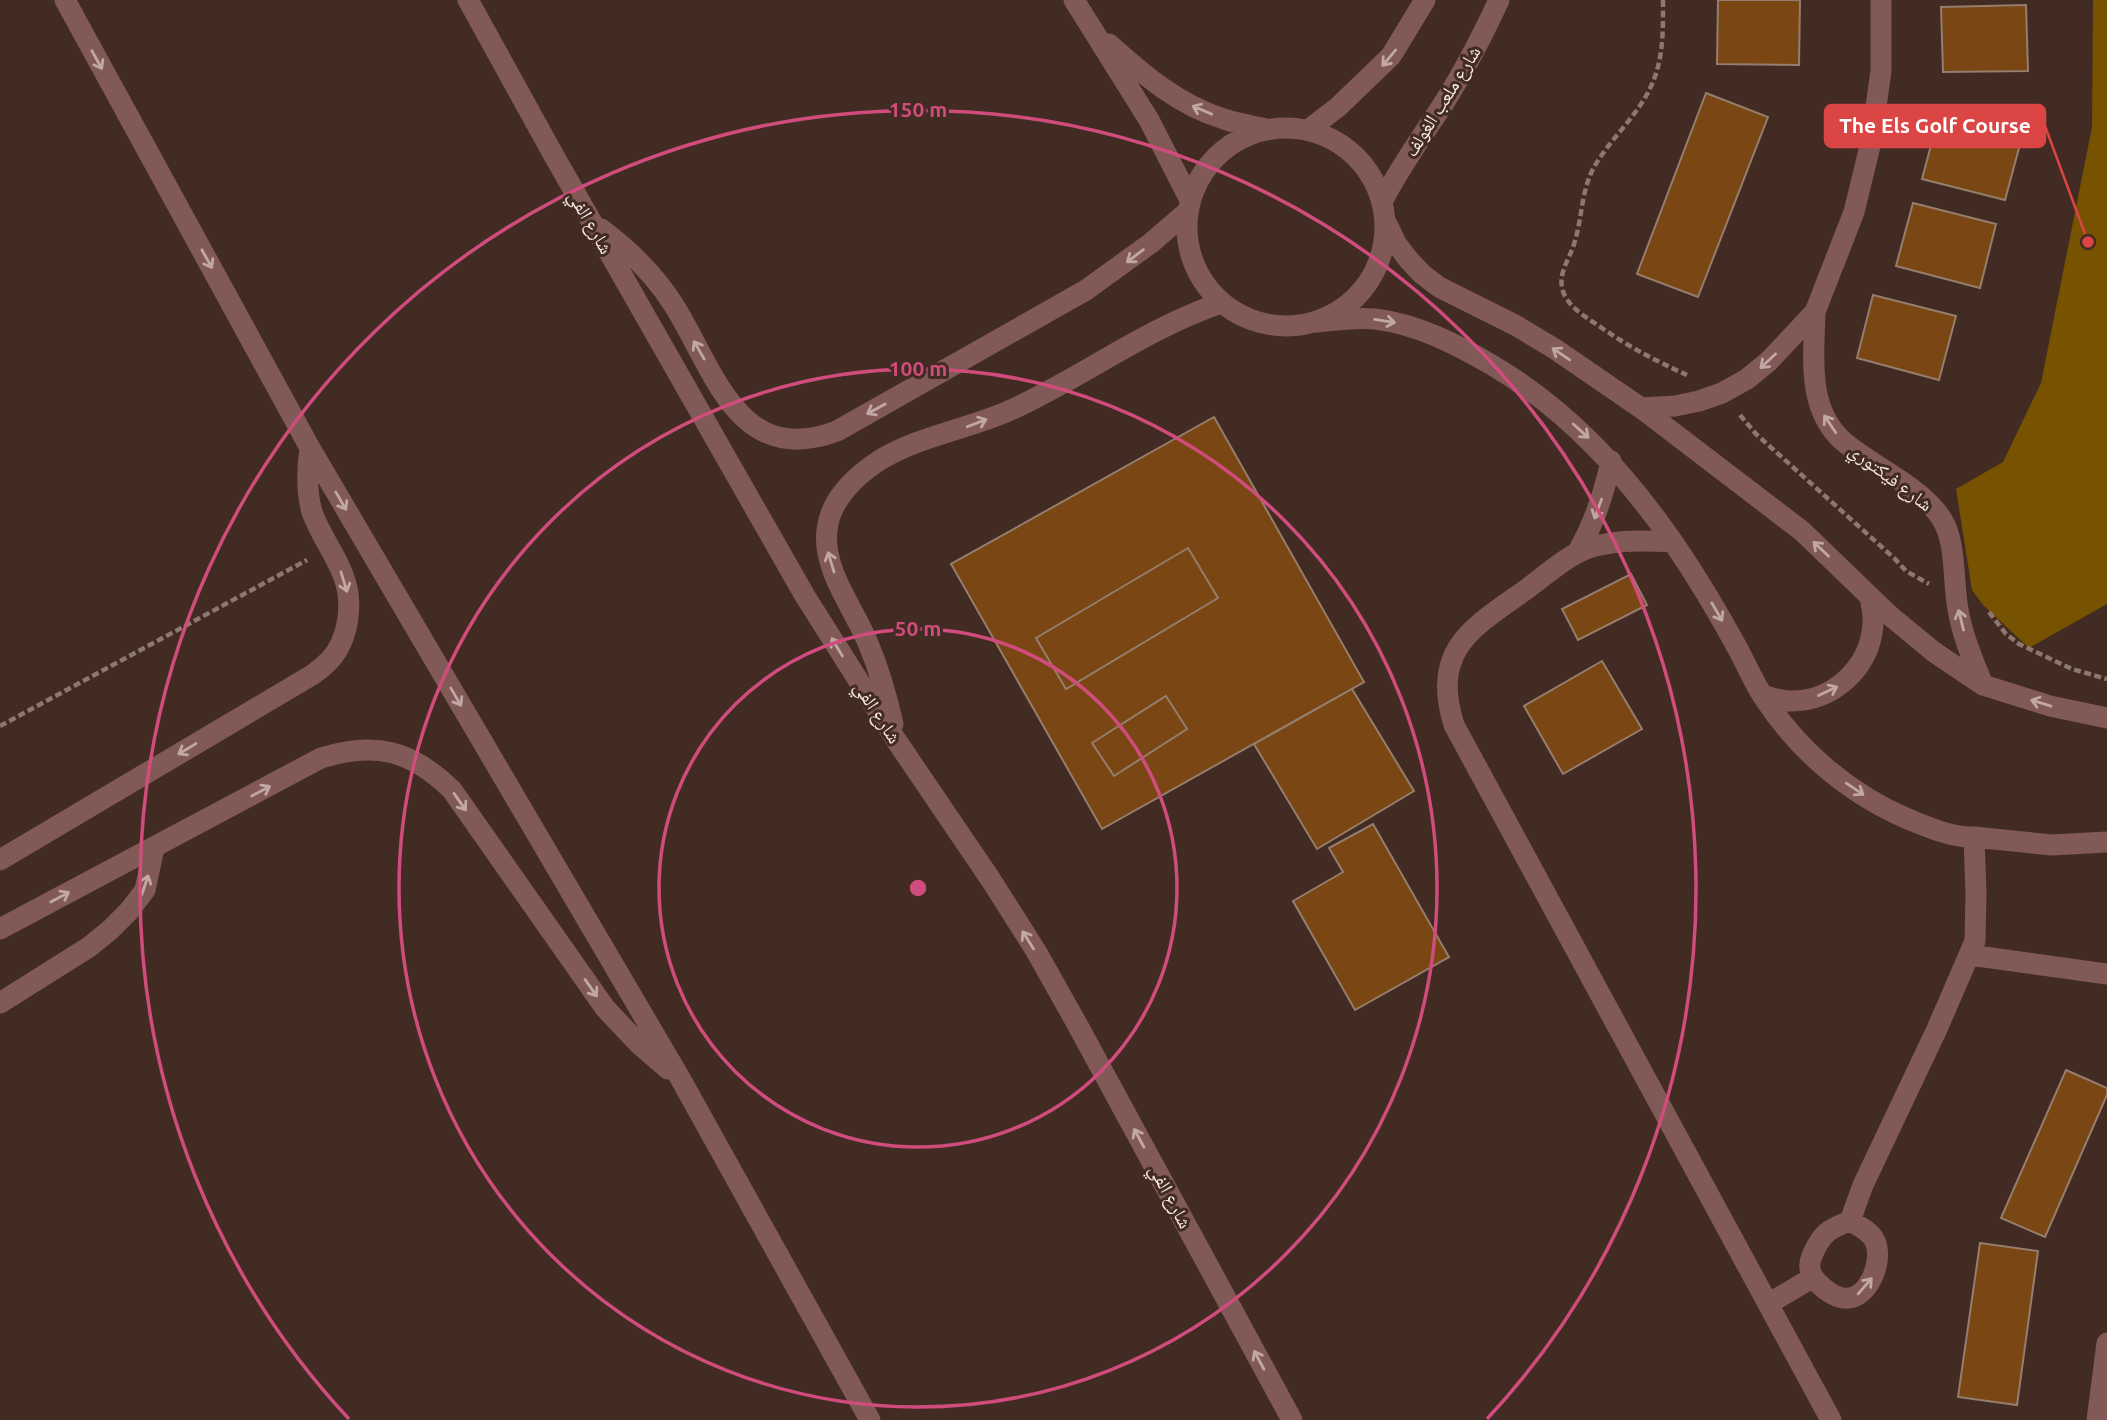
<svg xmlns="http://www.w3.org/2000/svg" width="2107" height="1420" font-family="Ubuntu,'Noto Naskh Arabic',sans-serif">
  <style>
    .green { fill: #775200 }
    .building { fill: #7a4613; stroke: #957e6d; stroke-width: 2 }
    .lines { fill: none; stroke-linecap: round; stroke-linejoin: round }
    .path { stroke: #8d7871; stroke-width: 4.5; stroke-dasharray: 7 3.5; stroke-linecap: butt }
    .minor { stroke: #815957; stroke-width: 21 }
    .oneway { stroke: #c2a8a3 }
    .ring { fill: none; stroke: #d04c7d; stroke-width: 3.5 }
    .labels { text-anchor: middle; stroke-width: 6; stroke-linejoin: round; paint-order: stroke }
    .street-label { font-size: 19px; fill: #f8e8e2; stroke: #422b22 }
    .centre { fill: #d04c7d; stroke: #422b22; stroke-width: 3.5 }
    .ring-label { font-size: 21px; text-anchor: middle; font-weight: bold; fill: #d04c7d; stroke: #422b22; stroke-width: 6; stroke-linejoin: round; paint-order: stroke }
    .leader { fill: none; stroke: #db4544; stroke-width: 2.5 }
    .callout-dot { fill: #db4544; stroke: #422b22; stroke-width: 2.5 }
    .callout { fill: #db4544; stroke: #db4544; stroke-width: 2.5 }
    .callout-label { font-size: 21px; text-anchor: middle; font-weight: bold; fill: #fff }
  </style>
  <rect width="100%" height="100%" fill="#422b22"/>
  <path class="green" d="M2093 0H2107V604L2029 648 1983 605 1972 590 1956 489 2003 462 2041 383 2092 127Z"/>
  <path class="building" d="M1718 0H1800L1799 65 1717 64Z
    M2026 5 2028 71 1943 72 1941 7Z
    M1706 93 1768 117 1698 297 1637 274Z
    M1939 115 2022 137 2005 200 1922 179Z
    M1913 203 1996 224 1980 288 1896 266Z
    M1873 295 1956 316 1939 380 1857 358Z
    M1214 417 1364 682 1102 829 951 564Z
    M1188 548 1218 598 1066 689 1036 638Z
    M1631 574 1647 605 1578 640 1562 609Z
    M1602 661 1642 729 1563 774 1524 706Z
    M1352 689 1414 791 1317 849 1254 744Z
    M1166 696 1187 729 1114 776 1092 743Z
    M1373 824 1449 957 1355 1010 1293 901 1343 872 1329 848Z
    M2066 1070 2107 1088V1095L2045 1237 2001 1218Z
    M1980 1243 2038 1251 2017 1405 1958 1397Z"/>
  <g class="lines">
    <path class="path" d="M1663 0C1663 28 1664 57 1652 84 1638 117 1608 140 1592 171 1581 194 1582 220 1574 244 1569 261 1556 275 1564 294 1571 309 1586 317 1599 326 1629 347 1654 360 1687 375
      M1740 415 1756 434 1894 558 1906 571 1929 584
      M1989 612 2006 634 2019 644 2072 669 2107 679
      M0 726 307 560"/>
    <path class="minor" d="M65 0 310 448 680 1078 870 1420
      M468 0 553 154 805 596 896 740 991 880 1036 951 1077 1024 1292 1420
      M1074 0 1149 120 1190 200
      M1109 44C1144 75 1178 105 1224 119 1238 124 1253 126 1267 129
      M1187 227a99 99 0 1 1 198 0a99 99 0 1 1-198 0Z
      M1308 130 1338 107 1391 56 1425 0
      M1383 200C1398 171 1416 145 1434 118 1459 81 1480 41 1499 0
      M1387 224 1396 243 1408 259 1422 274 1439 287 1515 325 1555 349 1641 408 1802 531 1888 614 1934 652 1983 685 2050 706 2107 718
      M601 229C629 250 656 276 675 307 715 372 739 468 837 431L1086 290 1151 243 1187 212
      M1815 312C1814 356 1806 409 1844 442 1861 456 1882 468 1901 481 1918 493 1936 506 1945 525 1956 548 1953 583 1958 609 1962 635 1973 660 1983 685
      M1317 322C1336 320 1356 317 1375 319 1417 324 1456 344 1492 365 1568 410 1623 471 1673 542 1697 577 1719 614 1739 651 1747 666 1754 683 1764 698 1799 751 1849 794 1908 819 1928 827 1952 838 1974 837L2052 845 2107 842
      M1641 408 1675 406 1699 401 1722 393 1747 379 1769 361 1815 312 1854 212 1871 142 1881 71V0
      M1672 542C1642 540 1605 539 1577 553 1558 563 1541 579 1524 591 1470 629 1431 651 1454 725L1831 1420
      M1577 553C1594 524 1604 494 1611 461
      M1762 695C1771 697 1780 701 1789 701 1833 702 1870 668 1873 624 1874 615 1871 605 1870 597
      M893 724C887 697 879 669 868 643 854 608 822 570 827 530 830 500 855 476 880 460 921 435 970 429 1013 409 1084 376 1147 328 1221 303
      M0 860 312 675C318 671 324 666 329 661 349 640 354 602 343 575 335 553 320 535 312 512 306 491 307 469 310 448
      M0 929 321 758C375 741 411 750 452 790L605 1008 639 1044 668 1069
      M1970 955 2107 974
      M0 1003 89 947 110 930 129 911 145 890 154 848
      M1850 1221C1859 1226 1870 1231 1875 1241 1884 1261 1868 1302 1843 1298 1835 1297 1825 1290 1819 1284 1811 1277 1807 1267 1812 1256 1821 1234 1828 1229 1850 1221L1863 1185 1937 1029 1975 941 1976 894 1974 837
      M1768 1304 1812 1278
      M2097 1420 2107 1343"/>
  </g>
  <defs><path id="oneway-shaft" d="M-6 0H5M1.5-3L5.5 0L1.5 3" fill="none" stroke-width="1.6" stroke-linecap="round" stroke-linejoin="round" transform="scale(1.75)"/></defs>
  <g class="oneway">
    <use href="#oneway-shaft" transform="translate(1389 58) rotate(130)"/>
    <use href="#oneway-shaft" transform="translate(97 60) rotate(61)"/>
    <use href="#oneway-shaft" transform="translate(1202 110) rotate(-157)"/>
    <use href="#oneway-shaft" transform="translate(1135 256) rotate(143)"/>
    <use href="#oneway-shaft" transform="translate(207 259) rotate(61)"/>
    <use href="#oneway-shaft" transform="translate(1385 321) rotate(9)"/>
    <use href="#oneway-shaft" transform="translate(699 350) rotate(-120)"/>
    <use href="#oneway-shaft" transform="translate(1561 354) rotate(-146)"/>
    <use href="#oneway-shaft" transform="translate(1768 361) rotate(137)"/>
    <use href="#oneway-shaft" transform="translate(876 409) rotate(151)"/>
    <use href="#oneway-shaft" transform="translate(977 423) rotate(-21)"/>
    <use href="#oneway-shaft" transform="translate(1830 424) rotate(-124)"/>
    <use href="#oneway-shaft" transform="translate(1581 431) rotate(42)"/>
    <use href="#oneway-shaft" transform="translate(341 501) rotate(60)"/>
    <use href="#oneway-shaft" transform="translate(1598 509) rotate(110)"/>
    <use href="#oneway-shaft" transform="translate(1821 549) rotate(-137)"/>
    <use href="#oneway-shaft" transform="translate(831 562) rotate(-107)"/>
    <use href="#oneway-shaft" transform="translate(344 582) rotate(73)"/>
    <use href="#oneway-shaft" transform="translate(1717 612) rotate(60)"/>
    <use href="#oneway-shaft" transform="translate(1961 620) rotate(-104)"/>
    <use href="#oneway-shaft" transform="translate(837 647) rotate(-121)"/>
    <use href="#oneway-shaft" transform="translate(1828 691) rotate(-26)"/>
    <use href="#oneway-shaft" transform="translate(456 697) rotate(60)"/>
    <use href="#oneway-shaft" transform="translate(2041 703) rotate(-163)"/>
    <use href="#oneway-shaft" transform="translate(187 749) rotate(149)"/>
    <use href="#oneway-shaft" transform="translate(1855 789) rotate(34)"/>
    <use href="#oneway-shaft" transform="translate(261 791) rotate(-28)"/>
    <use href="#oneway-shaft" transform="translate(460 802) rotate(55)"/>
    <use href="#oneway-shaft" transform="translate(145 885) rotate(-71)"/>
    <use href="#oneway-shaft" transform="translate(60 897) rotate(-28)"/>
    <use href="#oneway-shaft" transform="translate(1028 940) rotate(-122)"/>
    <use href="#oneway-shaft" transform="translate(591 988) rotate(55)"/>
    <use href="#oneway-shaft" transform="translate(1139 1138) rotate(-118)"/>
    <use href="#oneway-shaft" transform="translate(1865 1286) rotate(-49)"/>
    <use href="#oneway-shaft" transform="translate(1259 1360) rotate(-118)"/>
  </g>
  <g class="ring">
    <circle cx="918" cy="888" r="259"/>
    <circle cx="918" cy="888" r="519"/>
    <path d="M349 1419A778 778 0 1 1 1487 1419"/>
  </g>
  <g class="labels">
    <g class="street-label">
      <text transform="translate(1442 101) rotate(-58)" y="7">شارع ملعب الغولف</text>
      <text transform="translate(591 222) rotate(60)" y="7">شارع الفي</text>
      <text transform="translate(1891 477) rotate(37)" y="7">شارع فيكتوري</text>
      <text transform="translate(878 712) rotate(57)" y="7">شارع الفي</text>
      <text transform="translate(1171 1196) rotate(62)" y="7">شارع الفي</text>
    </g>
  </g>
  <circle cx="918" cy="888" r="10" class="centre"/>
  <g class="ring-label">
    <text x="918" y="117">150 m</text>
    <text x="918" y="376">100 m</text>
    <text x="918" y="636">50 m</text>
  </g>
  <path class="leader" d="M2088 242L2045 126"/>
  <circle class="callout-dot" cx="2088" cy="242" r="7"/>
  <rect class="callout" x="1825" y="105" width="220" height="42" rx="7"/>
  <g class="callout-label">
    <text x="1935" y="133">The Els Golf Course</text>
  </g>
</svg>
